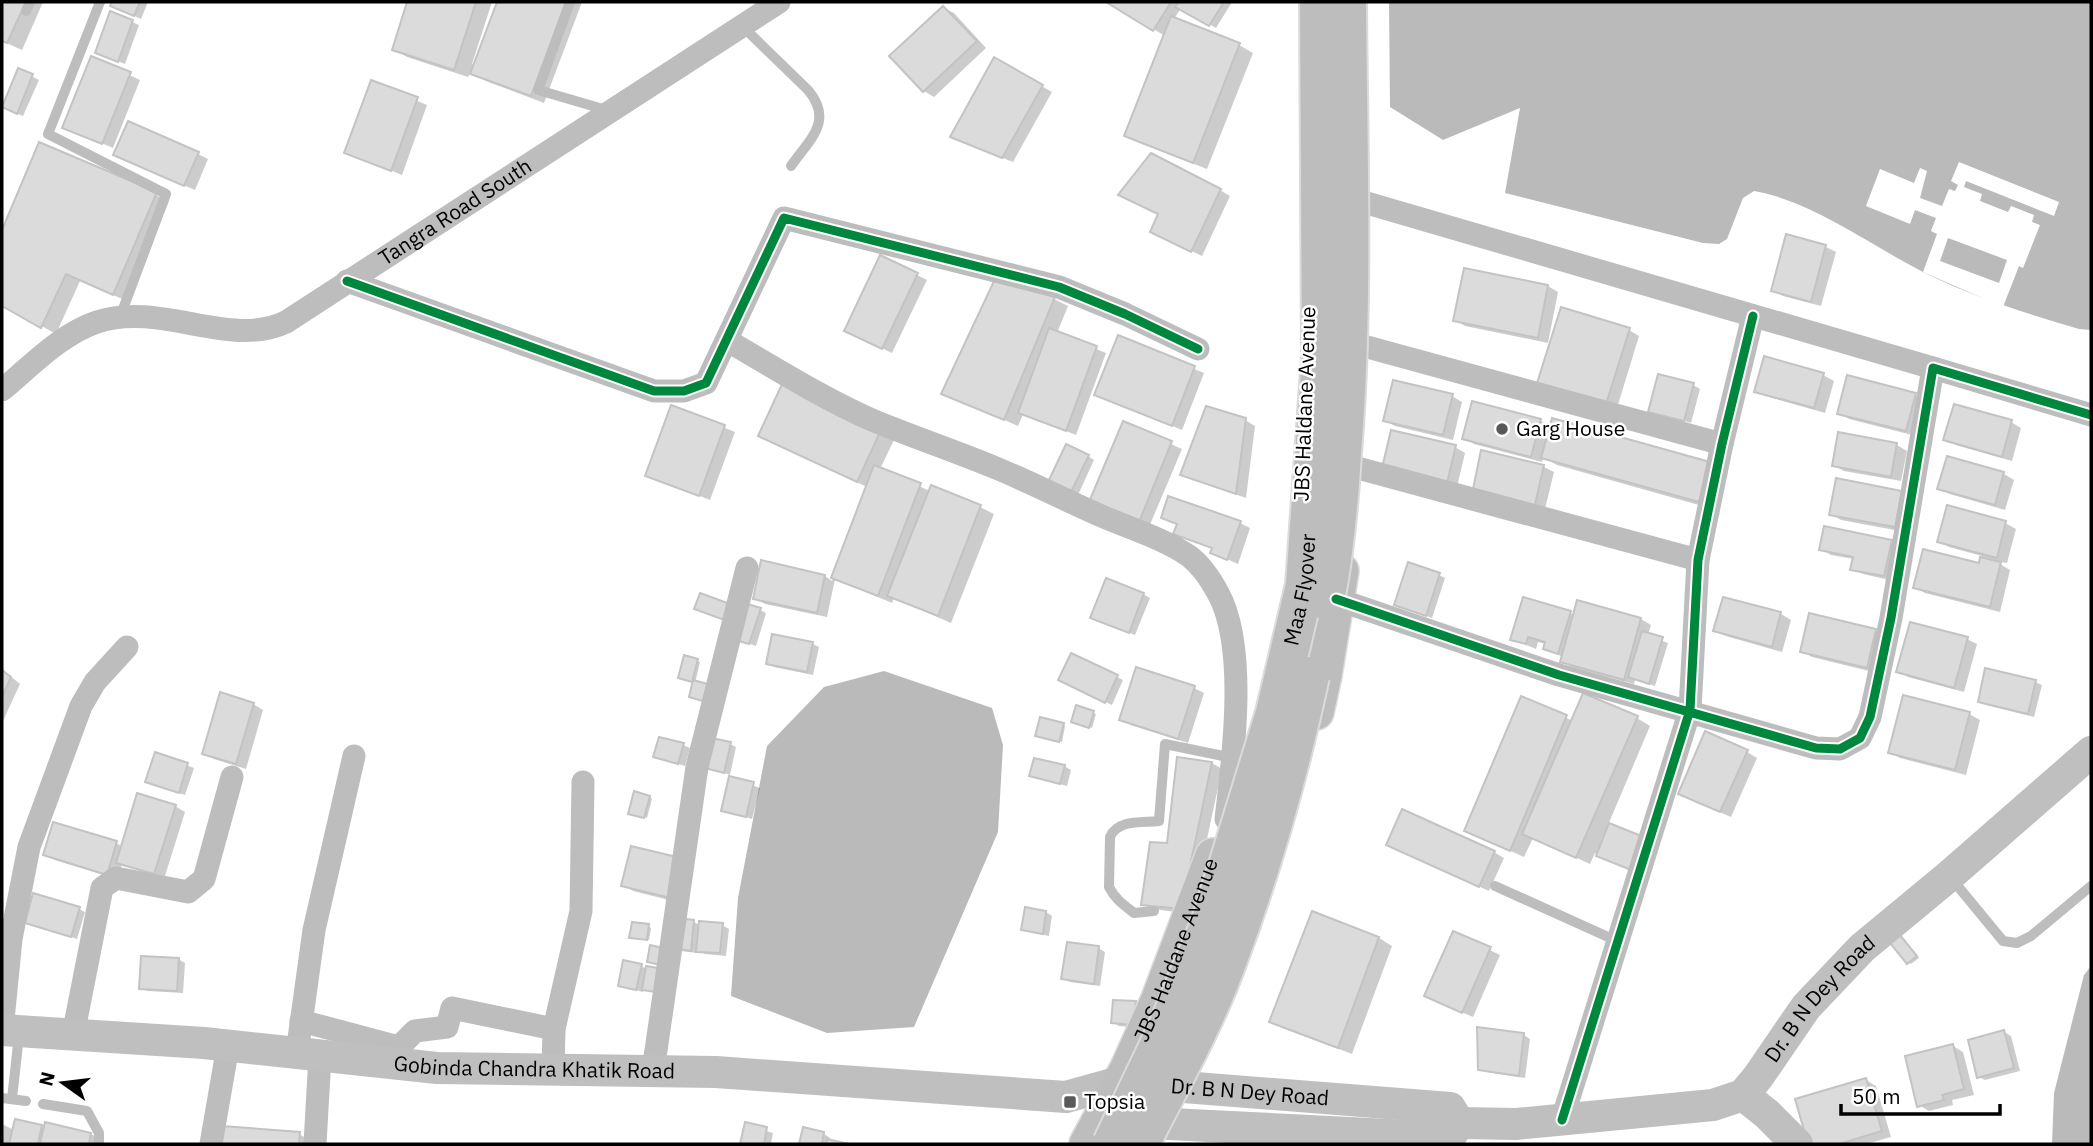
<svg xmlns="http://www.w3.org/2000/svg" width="2093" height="1146" font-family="'IBM Plex Sans',sans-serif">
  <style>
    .water { fill: #bababa }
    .pier { fill: #fff; fill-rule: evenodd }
    .shadow { fill: #0003 }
    .building { fill: #dbdbdb; stroke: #c3c3c3; stroke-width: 2 }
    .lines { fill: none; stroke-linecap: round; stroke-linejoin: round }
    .primary-casing { stroke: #dbdbdb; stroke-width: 38 }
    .lane { stroke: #bdbdbd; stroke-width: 10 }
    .street { stroke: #bdbdbd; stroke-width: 23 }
    .secondary { stroke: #bfbfbf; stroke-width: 32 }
    .primary { stroke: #bdbdbd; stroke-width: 35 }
    .highway-bridge-casing { stroke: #dbdbdb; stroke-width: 42; stroke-linecap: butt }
    .highway-bridge { stroke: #bdbdbd; stroke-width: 38 }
    .cycleway-casing { stroke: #fff; stroke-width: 13 }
    .cycleway { stroke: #00873e; stroke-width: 9 }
    .poi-dot { fill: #595959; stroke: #fff; stroke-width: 2.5 }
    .labels { text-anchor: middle; stroke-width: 5; stroke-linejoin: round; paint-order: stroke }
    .street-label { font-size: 21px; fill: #000; stroke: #fff }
    .poi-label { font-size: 21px; fill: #000; stroke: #fff; text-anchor: start }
  </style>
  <rect width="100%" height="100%" fill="#fff"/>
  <path class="water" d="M1389 2H2091V330L2079 329C2025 313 1973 297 1923 272 1870 245 1812 201 1754 191L1743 198 1727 239 1719 244 1703 243 1505 193 1520 108 1443 140 1390 107Z
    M884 671 992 708 1003 745 998 832 914 1027 827 1033 731 996 738 898 767 746 824 687Z
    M2091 966V1144H2052L2054 1093 2084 975Z"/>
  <path class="pier" d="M1959 162 2059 202 2054 216 1966 181 1964 187 1982 194 1980 201 2008 212 2011 206 2034 215 2032 222 2040 225 2023 268 2019 266 2003 307 1923 272 1937 234 1931 231 1936 218 1915 210 1910 224 1866 206 1880 169 1914 183 1920 168 1927 171 1920 198 1942 206 1949 189 1955 191 1958 185 1951 181ZM1948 238 2007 260 1999 283 1940 261Z"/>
  <path class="shadow" d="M2 2H43L22 50 2 41Z
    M114 2H148L141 19 112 6Z
    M409 2H492L472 64 475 65 498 2H582L544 103 486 81 470 72 468 77 407 57 394 49Z
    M1109 2H1232L1216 28 1181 8 1174 19 1239 45 1253 53 1207 169 1140 143 1126 135 1165 36Z
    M943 8 954 13 986 48 934 97 924 91Z
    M132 22 139 25 125 64 97 53Z
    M92 58 140 80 113 148 64 127Z
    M994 59 1052 92 1013 162 962 142Z
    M19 70 39 80 23 116 10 111Z
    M372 82 427 105 402 175 346 152Z
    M40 144 169 201 127 301 80 281 56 334 2 304V235Z
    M198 154 208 159 195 190 125 160Z
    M1220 190 1230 196 1202 256 1162 237Z
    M1787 236 1826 247 1836 252 1821 306 1783 296 1773 290Z
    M1465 270 1548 286 1558 292 1548 343 1465 326 1455 320Z
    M917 275 927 280 892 353 856 336Z
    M996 281 1054 299 1068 306 1057 333 1106 353 1076 435 1023 414 1018 426 943 393Z
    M1629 330 1639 336 1617 408 1550 388Z
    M1119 338 1204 373 1182 430 1096 394Z
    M1765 359 1823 375 1834 381 1825 413 1766 396 1756 391Z
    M1693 385 1700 389 1691 423 1650 411Z
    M783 386 894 440 880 469 930 491 980 507 994 514 951 623 894 598 892 603 835 579 827 617 765 604 755 598 825 576 832 581 867 487 774 443Z
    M1915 395 1925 401 1916 436 1849 419 1839 413Z
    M1452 396 1462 402 1453 440 1395 426 1385 420Z
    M1473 404 1541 421 1713 509 1557 465 1543 457 1542 462 1474 444 1464 438Z
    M672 407 735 432 710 500 647 475Z
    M1245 420 1255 426 1246 498 1193 480 1183 474Z
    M2011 422 2021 428 2012 461 1956 445 1946 440Z
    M1124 423 1182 449 1149 527 1102 507Z
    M1897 445 1907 451 1901 481 1844 471 1833 465Z
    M1455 447 1465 453 1457 487 1394 473Z
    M1483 452 1544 467 1554 472 1544 513 1484 499Z
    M1088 456 1094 460 1078 495 1057 485Z
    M1948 458 2004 474 2014 480 2005 510 1950 494 1940 488Z
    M1837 481 1905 532 1841 520 1831 514Z
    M1163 517 1240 523 1250 528 1238 564 1213 553 1214 549 1175 534 1178 525Z
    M2005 523 2016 529 2007 563 1995 561 2010 570 2000 612 1925 593 1915 587 1980 565 1982 556 1949 547 1939 541Z
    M1891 541 1901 547 1894 581 1863 574 1852 569 1854 559 1831 555 1821 549Z
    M1439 575 1445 578 1432 618 1396 605Z
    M1143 594 1150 598 1135 635 1099 621Z
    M1724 599 1781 614 1791 620 1782 652 1726 636 1716 631Z
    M760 610 766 613 756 646 741 641Z
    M1570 613 1575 616 1641 619 1651 625 1648 635 1668 643 1655 686 1635 680 1634 684 1572 667 1562 661 1563 657 1545 649 1546 644 1538 642 1536 649 1512 639Z
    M1811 615 1876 631 1886 637 1877 673 1812 657 1802 651Z
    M1967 639 1977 644 1964 692 1908 677 1898 671Z
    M813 644 819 647 813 675 774 667 768 663Z
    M685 658 700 662 695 683 683 679Z
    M2 669 20 684 2 723Z
    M1117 677 1123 680 1112 705 1066 683Z
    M2035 682 2042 685 2034 717 1986 705 1980 701Z
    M1194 688 1204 693 1188 743 1131 725 1121 719Z
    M1522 698 1573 721 1637 718 1650 726 1608 825 1643 839 1604 859 1595 853 1590 864 1533 838 1524 857 1466 831Z
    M253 704 263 710 246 769 214 759 204 753Z
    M1093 713 1096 714 1092 728 1075 723Z
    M1969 714 1980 720 1966 775 1900 758 1890 752Z
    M1063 725 1065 726 1062 742 1040 736Z
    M730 744 736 747 730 775 707 767Z
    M683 745 690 748 685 766 655 757Z
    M1747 752 1757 758 1731 817 1690 799Z
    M156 754 194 768 185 795 154 785Z
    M1179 759 1212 763 1222 769 1191 914 1153 909 1143 904 1169 845Z
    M1064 766 1071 770 1067 786 1031 776Z
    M731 778 760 788 752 819 723 810Z
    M650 797 652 799 647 818 632 814Z
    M175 806 185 812 164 879 122 864 117 879 55 860 45 854 116 843 123 847Z
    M632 848 681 903 633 891 623 885Z
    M1398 850 1494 852 1504 858 1489 891Z
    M79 909 85 912 77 939 27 922Z
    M1026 909 1046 912 1052 916 1049 936 1029 932 1023 929Z
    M1313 913 1379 938 1392 946 1352 1054 1285 1029 1272 1021Z
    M694 922 701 926 722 925 729 929 726 956 705 954 697 950V953L681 951Z
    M648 926 651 928 649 940 634 938Z
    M1454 933 1500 955 1473 1017 1436 1001Z
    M1901 937 1919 958 1911 964 1909 962Z
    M1098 948 1105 952 1100 986 1070 982 1063 978Z
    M178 959 185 963 183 993 148 991 141 988Z
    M641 966 647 969 643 992 620 986Z
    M1135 1003 1142 1007 1140 1028 1119 1026 1112 1022Z
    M2004 1032 2011 1036 2020 1071 1985 1080 1979 1077Z
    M1524 1035 1530 1039 1525 1078 1487 1072 1480 1069Z
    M1953 1046 1963 1052 1974 1095 1952 1100 1953 1105 1929 1111 1919 1105Z
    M1866 1080 1876 1086 1891 1137 1866 1144H1810Z
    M16 1121 45 1129 91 1134 101 1140 100 1144H2V1124L14 1130Z
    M746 1125 773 1133 771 1144H742Z
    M224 1128 299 1134 309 1140V1144H223Z
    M804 1130 824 1134 830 1138 829 1141 842 1144H801Z"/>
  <path class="building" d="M2 2H26L7 43 2 41Z
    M112 2H140L134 16 110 6Z
    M407 2H476L454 70 392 50Z
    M497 2H566L531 96 470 74Z
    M1106 2H1171L1153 31Z
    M1179 2H1224L1209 26 1175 7Z
    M943 6 977 41 923 92 889 56Z
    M110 11 133 20 118 62 95 53Z
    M1171 16 1240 43 1193 163 1124 136Z
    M91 56 131 72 102 144 62 128Z
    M994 57 1043 85 1002 158 950 137Z
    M18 68 33 74 17 114 2 107Z
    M371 80 418 97 391 171 344 153Z
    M128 121 199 152 184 186 113 155Z
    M39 142 157 192 113 295 66 274 41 328 2 306V230Z
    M1151 153 1221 189 1191 252 1150 232 1158 214 1118 195Z
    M1786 234 1826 245 1811 302 1771 291Z
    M880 255 918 273 882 349 844 331Z
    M1464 268 1548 285 1538 338 1453 321Z
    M995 279 1055 297 1004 420 941 394Z
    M1561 307 1630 328 1606 404 1537 383Z
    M1049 328 1097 346 1066 431 1018 413Z
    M1118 335 1195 366 1172 426 1094 395Z
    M1764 356 1824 373 1814 408 1754 392Z
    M1658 374 1694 383 1684 421 1648 412Z
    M1847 375 1916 393 1906 431 1837 414Z
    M1393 380 1453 394 1443 435 1383 421Z
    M782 384 881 430 857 482 758 436Z
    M1472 401 1541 419 1531 457 1462 439Z
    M1954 404 2012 420 2002 457 1943 440Z
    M671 405 725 425 699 496 645 476Z
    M1206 406 1246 418 1236 494 1180 475Z
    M1552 418 1710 462 1699 502 1541 458Z
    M1123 421 1172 441 1139 522 1089 502Z
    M1391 430 1456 445 1447 483 1382 468Z
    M1838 432 1897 443 1891 477 1832 466Z
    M1066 444 1089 455 1071 492 1048 482Z
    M1481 450 1544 465 1534 509 1472 494Z
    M1947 456 2004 472 1995 505 1937 489Z
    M874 465 921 483 878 596 831 578Z
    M1836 478 1902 491 1895 527 1829 515Z
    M931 485 981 505 938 616 887 596Z
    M1168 496 1241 521 1227 560 1210 553 1212 548 1173 534 1177 524 1161 518Z
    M1947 505 2006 521 1997 558 1937 542Z
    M1824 526 1892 540 1884 576 1850 570 1853 557 1819 550Z
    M1923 549 1979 563 1980 557 2001 562 1990 607 1913 588Z
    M761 560 825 575 817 613 753 599Z
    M1408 562 1440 573 1426 616 1394 605Z
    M1106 578 1144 593 1129 633 1090 618Z
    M700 593 733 605 727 621 694 609Z
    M1523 597 1571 611 1558 654 1543 649 1545 642 1528 637 1526 644 1510 640Z
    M1723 597 1781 612 1772 647 1713 631Z
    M1577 600 1641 618 1624 680 1560 662Z
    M744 603 761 608 749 644 732 639Z
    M1809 613 1876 629 1867 668 1800 652Z
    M1910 622 1968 637 1954 688 1896 672Z
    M1642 631 1663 637 1649 684 1628 677Z
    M772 634 813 642 807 672 766 664Z
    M1071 653 1118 675 1105 703 1058 680Z
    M684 655 698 659 692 682 678 678Z
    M1136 667 1195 686 1178 739 1119 720Z
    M1985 668 2036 680 2028 714 1978 702Z
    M2 670 11 677 2 697Z
    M693 680 715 686 710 703 689 697Z
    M220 692 254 703 236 764 202 754Z
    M1583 693 1638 716 1576 858 1522 834Z
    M1903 695 1970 712 1955 770 1888 753Z
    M1521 696 1567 715 1510 851 1464 831Z
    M1076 705 1094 711 1089 728 1071 722Z
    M1040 717 1064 723 1059 742 1035 736Z
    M1705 731 1748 750 1720 812 1678 794Z
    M659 737 684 743 678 764 653 757Z
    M712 738 731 742 724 773 705 768Z
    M155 752 188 763 179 793 145 782Z
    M1177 757 1212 762 1181 909 1141 905 1150 842 1167 843Z
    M1034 758 1065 765 1060 784 1029 776Z
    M729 776 754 782 746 817 721 811Z
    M634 791 650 796 644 818 628 814Z
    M137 793 176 805 154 874 116 863Z
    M1402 809 1495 851 1479 887 1386 845Z
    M53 822 117 841 107 875 43 855Z
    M1609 823 1644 837 1631 870 1596 856Z
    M631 846 681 858 671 898 621 886Z
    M33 893 80 907 71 937 25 923Z
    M1025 907 1046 911 1043 934 1021 930Z
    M1312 911 1379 937 1338 1048 1269 1022Z
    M676 918 694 920 691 951 673 948Z
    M699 921 723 923 720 953 696 952Z
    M632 922 649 924 647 940 629 938Z
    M1453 931 1491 947 1462 1013 1424 996Z
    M1900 935 1917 956 1907 964 1890 943Z
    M1067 942 1099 946 1094 984 1061 979Z
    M650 945 668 949 665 966 647 962Z
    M141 956 179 958 177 991 139 989Z
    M623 960 642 964 636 990 618 986Z
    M646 966 666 969 663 993 642 990Z
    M1113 1000 1136 1001 1134 1025 1111 1023Z
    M1477 1027 1524 1033 1519 1076 1478 1070Z
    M2004 1030 2014 1068 1977 1078 1968 1040Z
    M1953 1044 1964 1089 1942 1095 1944 1100 1917 1107 1905 1056Z
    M1866 1078 1882 1131 1839 1144H1808L1795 1099Z
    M15 1119 42 1125 38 1144H9Z
    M45 1122 91 1133 89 1144H40Z
    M745 1122 767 1127 764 1144H740Z
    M222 1126 300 1132 299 1144H221Z
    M803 1127 824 1132 822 1144H799Z
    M827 1139 849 1144H826Z"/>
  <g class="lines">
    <defs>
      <g id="primary">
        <path d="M1316 712 1324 675 1341 571"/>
        <path id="s4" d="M1087 1144 1128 1068 1159 999 1213 856"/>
      </g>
    </defs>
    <use href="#primary" class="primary-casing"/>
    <path class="lane" d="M100 2 48 134 166 194 120 317
      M570 2 538 90 610 111
      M26 11 30 2
      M741 25 808 90C834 121 810 139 791 166
      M1951 878 2003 941 2017 943 2031 936 2091 886
      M1495 886 1617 941
      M1154 911 1134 913C1124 905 1115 899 1109 887L1110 837C1118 819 1142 823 1159 821L1165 744 1233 758
      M2 1098 26 1101
      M12 1099 19 1035
      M43 1104 87 1111 99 1133V1144"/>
    <g class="street">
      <path d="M1360 201 1933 368"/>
      <path d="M347 281 654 391H684L706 383 784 218 1059 287 1125 314 1198 349"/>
      <path d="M728 341C775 368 822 398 872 420 913 437 955 451 996 468 1030 482 1063 499 1097 514 1128 528 1161 537 1189 556 1201 565 1211 580 1218 593 1248 647 1233 759 1226 819"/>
      <path d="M1360 345 1722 444"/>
      <path id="s1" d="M2 390C31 366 61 334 97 322 161 301 229 349 286 322L779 2"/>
      <path d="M1354 467 1698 560"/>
      <path d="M1336 599 1559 675 1816 748 1840 749 1860 738 1870 717 1891 618 1933 368 2091 415"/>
      <path d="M301 1021 399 1047 415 1031 447 1027 452 1008 554 1029"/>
      <path d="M2 1030 11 939 29 847 81 706 95 682 127 647"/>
      <path d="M73 1035 102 888 116 878 188 892 204 879 232 777"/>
      <path d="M297 1053 314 930 354 756"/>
      <path d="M553 1069 554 1029 581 911 583 782"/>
      <path d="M653 1071 697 767 747 568"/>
      <path d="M1562 1120 1690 710 1698 560 1722 444 1753 316"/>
      <path d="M211 1144 228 1046"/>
      <path d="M315 1144 320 1056"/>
    </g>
    <g class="secondary">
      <path id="s2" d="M2 1030 204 1043 437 1068 716 1072 1066 1097 1120 1082 1450 1108 1459 1123"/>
      <path d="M1743 1095 1767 1114 1797 1144"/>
      <path d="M1130 1122 1449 1138 1459 1123"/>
      <path id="s3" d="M1459 1123 1516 1124 1713 1105 1743 1095 1758 1077 1806 1007 1862 948 1949 876 2091 752"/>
    </g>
    <use href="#primary" class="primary"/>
    <defs>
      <g id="highway-bridge">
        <path d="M1325 600C1335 551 1339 502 1342 453 1354 303 1348 152 1347 2"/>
        <path id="s5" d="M1112 1144 1167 1029 1210 924 1275 713 1305 585 1321 356 1319 2"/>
        <path d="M1140 1144C1170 1084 1204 1025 1227 962 1262 869 1289 773 1310 676"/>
      </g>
    </defs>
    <use href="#highway-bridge" class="highway-bridge-casing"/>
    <use href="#highway-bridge" class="highway-bridge"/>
    <defs>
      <path id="cycleway" d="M347 281 654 391H684L706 383 784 218 1059 287 1125 314 1198 349
        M1336 599 1559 675 1816 748 1840 749 1860 738 1870 717 1891 618 1933 368 2091 415
        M1562 1120 1690 710 1698 560 1722 444 1753 316"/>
    </defs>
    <use href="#cycleway" class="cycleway-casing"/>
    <use href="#cycleway" class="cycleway"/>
  </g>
  <g class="poi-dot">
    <circle cx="1502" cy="429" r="7"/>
    <rect x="1063" y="1095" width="14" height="14" rx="3.5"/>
  </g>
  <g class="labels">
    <g class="street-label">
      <text dy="7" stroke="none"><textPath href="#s1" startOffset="511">Tangra Road South</textPath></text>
      <text transform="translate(1305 404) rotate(-88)" y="7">JBS Haldane Avenue</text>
      <text dy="7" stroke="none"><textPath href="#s5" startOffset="588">Maa Flyover</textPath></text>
      <text dy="7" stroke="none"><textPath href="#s4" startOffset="214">JBS Haldane Avenue</textPath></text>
      <text dy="7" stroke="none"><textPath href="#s3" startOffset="410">Dr. B N Dey Road</textPath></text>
      <text dy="7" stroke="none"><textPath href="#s2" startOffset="534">Gobinda Chandra Khatik Road</textPath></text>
      <text dy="7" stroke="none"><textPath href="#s2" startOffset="1253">Dr. B N Dey Road</textPath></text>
    </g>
    <g class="poi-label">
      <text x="1516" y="436">Garg House</text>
      <text x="1084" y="1109">Topsia</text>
    </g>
  </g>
  <rect width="2093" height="1146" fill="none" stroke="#000000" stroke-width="7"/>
  <g transform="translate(63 1083) rotate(284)" stroke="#ffffff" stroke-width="5" paint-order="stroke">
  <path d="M0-5L12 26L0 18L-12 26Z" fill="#000000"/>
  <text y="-10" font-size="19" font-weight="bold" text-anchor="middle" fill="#000000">N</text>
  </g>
  <path d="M1841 1104v10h159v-10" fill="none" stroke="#000000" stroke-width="3.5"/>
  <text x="1852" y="1104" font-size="21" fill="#000000" stroke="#ffffff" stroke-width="5" paint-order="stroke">50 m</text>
</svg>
